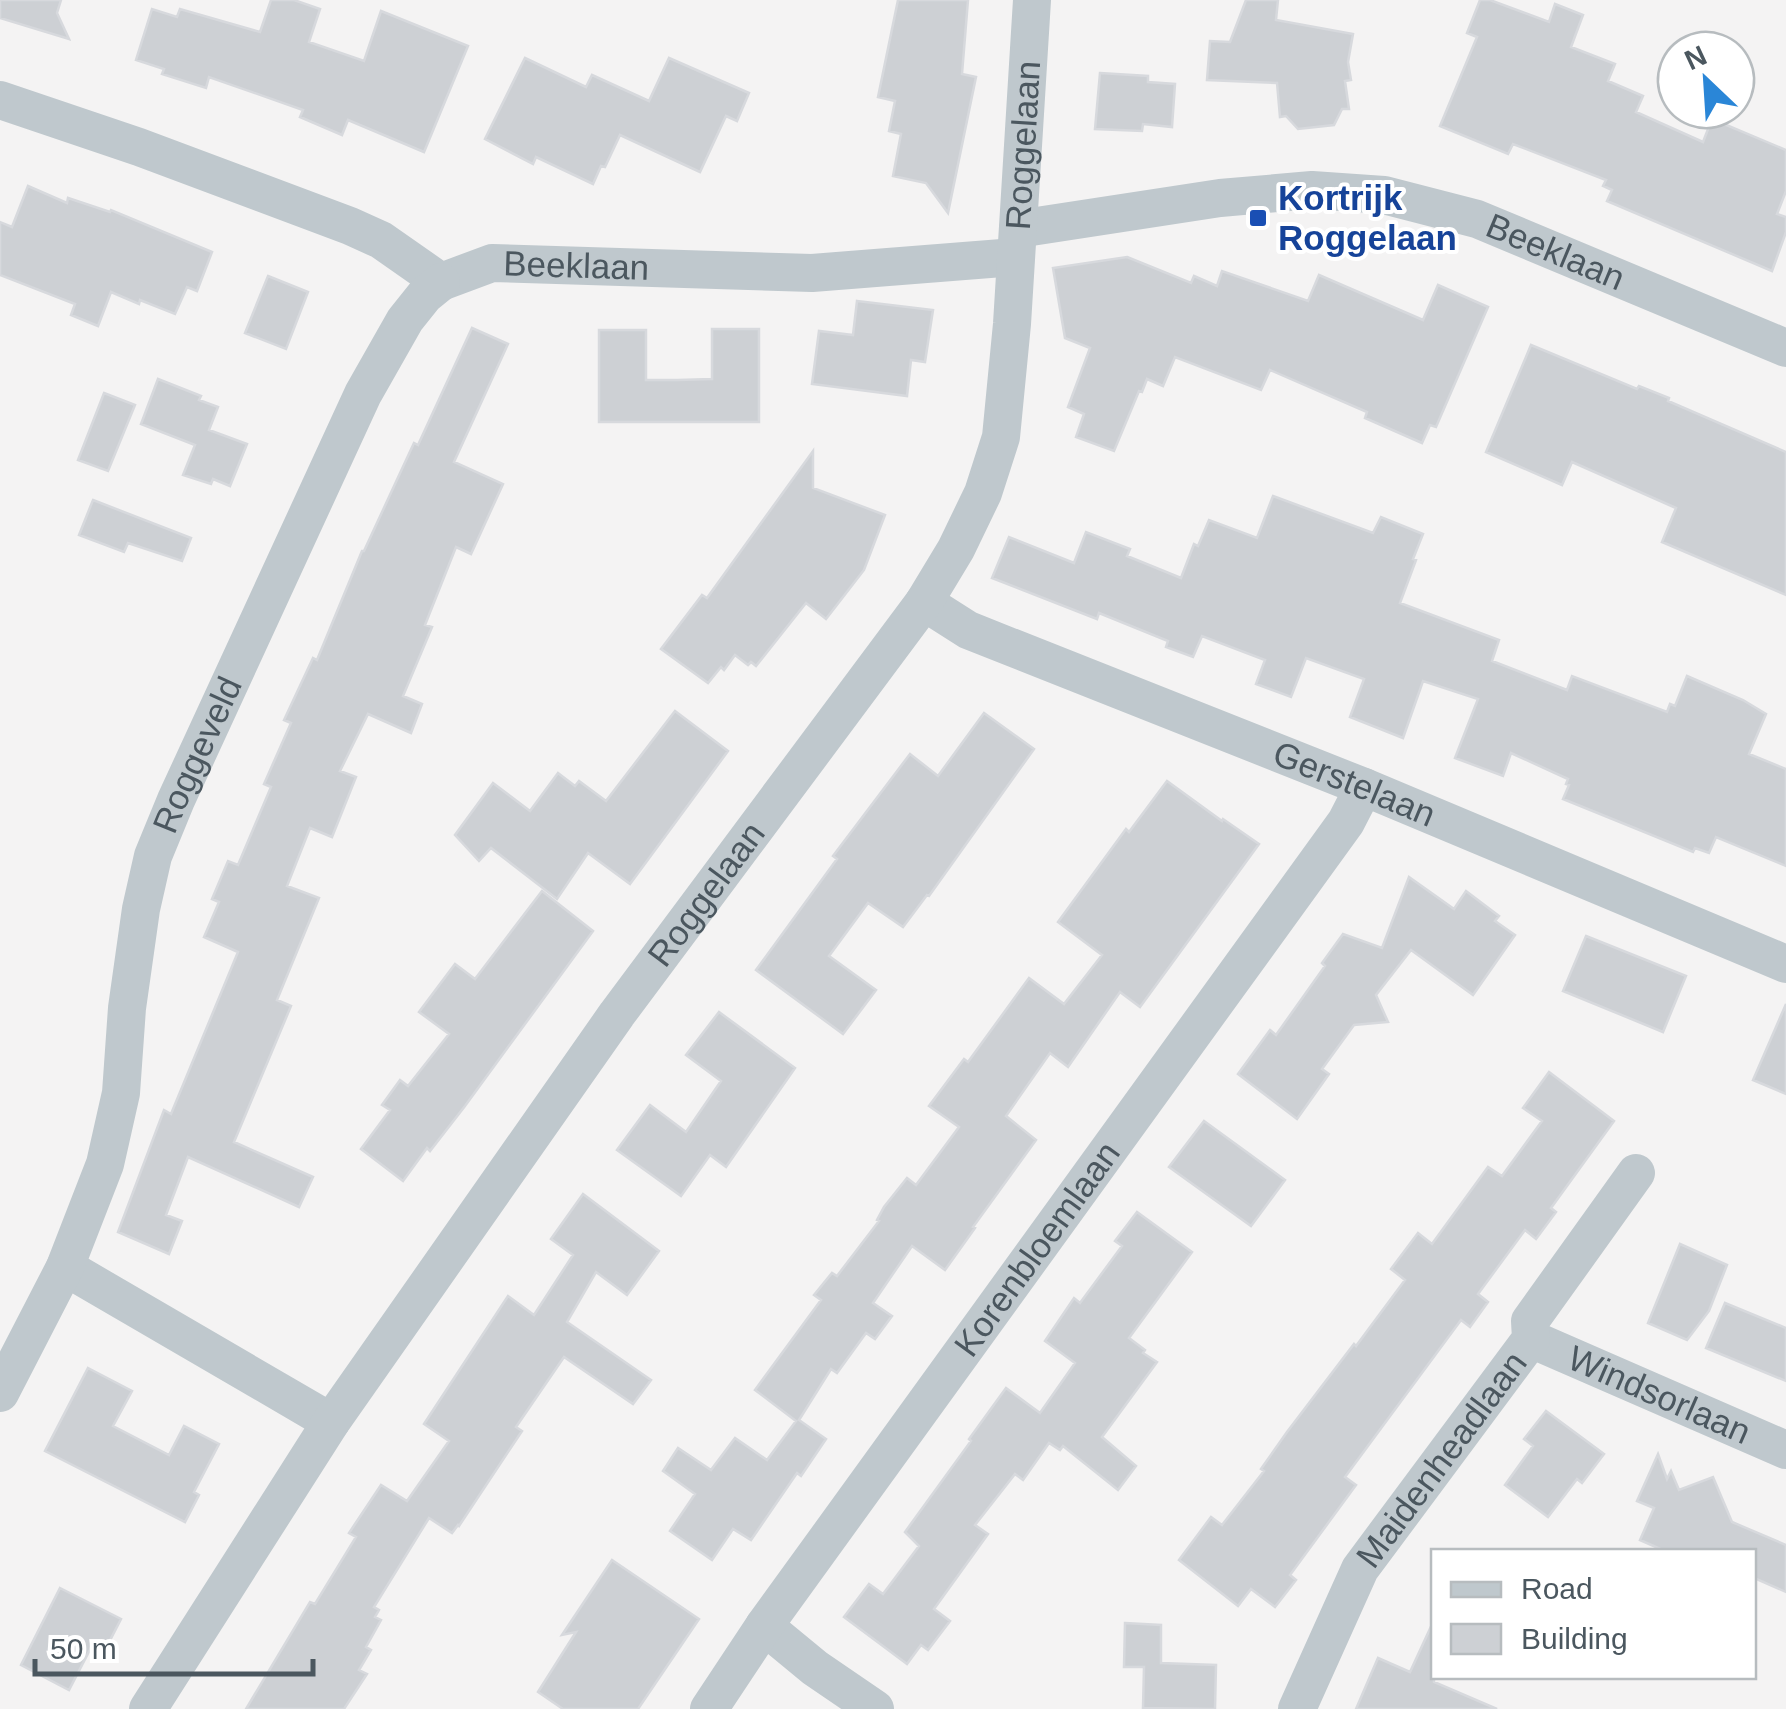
<svg xmlns="http://www.w3.org/2000/svg" width="1786" height="1709" font-family="Helvetica,sans-serif">
  <style>
    .building { fill: #cdd0d4; stroke: #d7d9dd; stroke-width: 2.5 }
    .lines { fill: none; stroke-linecap: round; stroke-linejoin: round }
    .minor { stroke: #bfc8cd; stroke-width: 38 }
    .transit-dot { fill: #1a4fb4; stroke: #fff; stroke-width: 4 }
    .labels { text-anchor: middle; stroke-width: 8; stroke-linejoin: round; paint-order: stroke }
    .street-label { font-size: 35px; fill: #4b575f; stroke: #fff }
    .transit-label { font-size: 35px; font-weight: bold; fill: #164399; stroke: #fff; text-anchor: start }
  </style>
  <rect width="100%" height="100%" fill="#f4f3f3"/>
  <path class="building" d="M0 0H61L57 13 69 39 0 18Z
    M271 0H294L320 9 309 42 364 61 381 11 468 46 424 152 348 120 342 135 300 117 303 110 209 77 206 88 162 74 164 69 136 60 152 9 177 17 180 9 260 32Z
    M898 0H968L962 74 976 77 948 213 926 183 893 176 901 134 889 131 895 101 878 97Z
    M1246 0H1278L1276 20 1353 34 1348 62 1351 80 1345 81 1349 109H1342L1334 125 1298 129 1286 116 1280 117 1277 83 1207 80 1210 41 1230 42Z
    M1480 0H1490L1549 22 1555 4 1583 15 1571 47 1615 64 1608 81 1643 96 1636 112 1703 142 1712 119 1786 150V191L1777 214 1786 217V232L1772 271 1607 201 1612 190 1603 186 1606 180 1513 144 1508 154 1440 126 1477 37 1467 33Z
    M525 58 586 87 592 75 649 101 669 58 749 93 737 121 726 116 700 172 620 135 605 167 601 166 593 184 536 157 533 164 485 139Z
    M1100 73 1148 76V82L1175 84 1172 127 1143 124 1142 131 1095 129Z
    M28 186 67 203 68 198 110 212 111 210 212 252 197 291 187 287 175 314 140 300 139 304 111 292 98 326 71 315 75 304 0 275V222L12 227Z
    M1127 257 1191 283 1194 276 1217 286 1222 271 1308 301 1319 275 1423 320 1438 285 1488 307 1436 427 1430 425 1422 443 1365 418 1367 412 1270 370 1261 390 1175 357 1163 386 1147 379 1142 392 1139 391 1114 451 1076 437 1084 414 1068 407 1090 348 1065 338 1053 268Z
    M268 276 308 292 286 349 245 333Z
    M857 301 933 310 925 362 911 360 907 396 812 384 819 331 853 335Z
    M472 328 508 344 454 462 503 484 471 554 456 547 425 625 432 627 403 696 422 704 411 733 368 714 340 771 356 777 332 837 310 828 287 886 319 898 277 1000 291 1006 234 1142 313 1177 299 1207 188 1157 166 1215 182 1221 169 1254 118 1232 164 1110 171 1114 238 952 204 937 219 902 212 899 228 861 238 865 271 787 264 784 291 723 284 720 313 658 317 660 362 551H364L414 443 418 445Z
    M712 329H759V422H599V330H646V380H678L712 379Z
    M1531 345 1637 389 1639 386 1669 398 1668 401 1786 452V595L1662 542 1676 508 1572 462 1562 485 1486 452Z
    M158 379 201 396 199 400 218 407 209 430 247 444 230 486 213 479 211 484 183 475 195 445 141 424Z
    M104 393 135 405 108 471 78 460Z
    M813 451V488L885 515 864 570 826 619 806 603 756 666 751 662 748 665 735 655 724 670 721 667 708 683 661 649 702 595 707 598Z
    M1273 496 1373 533 1381 517 1423 534 1413 559 1416 560 1400 603 1499 640 1492 661 1567 690 1572 676 1667 712 1670 704 1675 706 1687 676 1743 700 1766 714 1749 754 1786 769V866L1716 837 1709 853 1695 848 1693 852 1637 829 1563 799 1569 785 1566 784 1568 779 1511 753 1503 776 1455 758 1478 699 1423 681 1403 738 1350 717 1364 679 1306 658 1291 697 1256 684 1265 660 1202 636 1193 657 1166 647 1168 641 1099 613 1097 619 992 578 1009 537 1074 563 1086 532 1130 549 1127 556 1181 578 1194 544 1198 546 1209 520 1257 538Z
    M93 500 191 538 182 561 128 543 124 552 79 535Z
    M675 711 728 751 630 884 588 853 557 899 491 848 479 861 455 835 493 783 530 811 558 773 575 786 579 781 606 801Z
    M984 713 1034 749 929 896 927 895 903 927 868 903 829 956 876 990 843 1034 756 970 837 859 833 856 910 754 938 776Z
    M1167 781 1222 821 1223 819 1259 844 1140 1007 1120 992 1068 1067 1050 1053 1006 1116 1036 1140 973 1227 975 1228 945 1270 912 1246 873 1303 892 1316 875 1339 866 1333 837 1373 831 1369 799 1420 826 1439 801 1476 797 1473 751 1540 733 1529 712 1560 670 1531 695 1494 663 1471 678 1448 711 1470 735 1438 767 1460 796 1421 755 1390 821 1300 814 1295 832 1273 837 1276 879 1221 877 1220 884 1207 907 1178 916 1185 959 1127 929 1106 964 1059 968 1062 1029 978 1064 1004 1102 955 1058 922 1126 829 1129 832Z
    M1409 877 1454 909 1466 891 1499 916 1495 921 1515 935 1473 995 1411 950 1376 995 1388 1022 1354 1025 1322 1069 1329 1074 1297 1119 1238 1074 1270 1030 1276 1035 1325 966 1322 963 1343 934 1382 948Z
    M542 891 593 931 465 1106 430 1151 427 1148 403 1181 361 1149 390 1110 382 1105 400 1080 408 1086 449 1034 419 1012 455 964 475 979Z
    M1586 936 1686 976 1663 1032 1563 991Z
    M1786 1004V1094L1753 1080Z
    M719 1012 795 1068 726 1167 710 1155 681 1196 617 1150 650 1105 686 1132 721 1081 686 1055Z
    M1549 1072 1614 1121 1551 1208 1556 1212 1536 1239 1525 1230 1478 1294 1488 1302 1470 1327 1461 1320 1345 1477 1356 1485 1290 1575 1296 1580 1275 1607 1251 1589 1238 1606 1179 1560 1211 1517 1222 1525 1264 1471 1261 1469 1287 1432 1354 1344 1356 1346 1405 1280 1391 1269 1418 1233 1432 1244 1488 1167 1502 1176 1542 1121 1523 1108Z
    M1204 1121 1285 1180 1251 1226 1169 1167Z
    M583 1194 659 1251 627 1295 596 1272 567 1322 651 1380 633 1404 564 1357 516 1427 522 1431 459 1526 458 1525 452 1533 429 1518 374 1607 379 1610 375 1617 381 1620 366 1647 371 1650 359 1670 367 1674 344 1709H246L310 1602 315 1604 356 1537 349 1533 381 1485 407 1501 449 1441 424 1424 508 1296 534 1315 573 1255 551 1239Z
    M1137 1212 1192 1252 1129 1338 1145 1350 1143 1353 1157 1362 1102 1437 1136 1466 1118 1490 1063 1446 1060 1450 1049 1443 1023 1480 1015 1474 975 1525 988 1534 934 1609 950 1621 928 1650 921 1645 907 1664 844 1617 869 1584 883 1594 919 1546 905 1532 971 1441 969 1439 1006 1388 1040 1413 1075 1363 1045 1341 1074 1298 1080 1303 1122 1246 1115 1241Z
    M1680 1244 1727 1265 1709 1311 1687 1340 1648 1323Z
    M1725 1303 1786 1328V1381L1706 1348Z
    M88 1368 132 1391 113 1426 169 1455 184 1426 219 1444 194 1492 199 1495 185 1522 45 1451Z
    M1546 1411 1604 1454 1582 1483 1577 1479 1548 1517 1505 1485 1533 1446 1524 1439Z
    M1658 1454 1667 1479 1671 1471 1679 1490 1713 1477 1732 1522 1786 1545V1592L1754 1578V1552H1667L1640 1540 1654 1508 1637 1501Z
    M612 1560 699 1619 638 1709H563L538 1692 576 1632 562 1635Z
    M60 1588 121 1619 105 1650 93 1644 69 1690 21 1665Z
    M1434 1620V1682L1497 1709H1356L1378 1658 1410 1672Z
    M1125 1623 1161 1625V1663L1216 1665 1215 1709 1143 1708 1144 1667H1124Z"/>
  <g class="lines">
    <g class="minor">
      <path id="s1" d="M0 100 139 147 350 226 381 240 441 282 492 263 812 273 1015 257"/>
      <path id="s2" d="M1018 229 1220 198 1312 190 1384 195 1477 219 1786 348"/>
      <path id="s3" d="M924 602 968 630 1364 787 1786 964"/>
      <path d="M65 1267 331 1422"/>
      <path id="s4" d="M1531 1339 1786 1450"/>
      <path id="s5" d="M0 1393 65 1267 105 1164 121 1093 127 1008 141 909 153 856 176 800 363 394 405 320 425 295 441 282"/>
      <path d="M764 1626 815 1668 875 1709"/>
      <path id="s6" d="M148 1709 331 1422 617 1014 924 602 956 549 983 493 1001 437 1012 324 1032 0"/>
      <path id="s7" d="M709 1709 764 1626 1346 822 1364 787"/>
      <path id="s8" d="M1297 1709 1360 1569 1531 1339 1530 1321 1636 1173"/>
    </g>
  </g>
  <rect class="transit-dot" x="1248" y="208" width="20" height="20" rx="5"/>
  <g class="labels">
    <g class="street-label">
      <text dy="12" stroke="none"><textPath href="#s6" startOffset="1828">Roggelaan</textPath></text>
      <text dy="12" stroke="none"><textPath href="#s2" startOffset="550">Beeklaan</textPath></text>
      <text dy="12" stroke="none"><textPath href="#s1" startOffset="618">Beeklaan</textPath></text>
      <text dy="12" stroke="none"><textPath href="#s5" startOffset="675">Roggeveld</textPath></text>
      <text dy="12" stroke="none"><textPath href="#s3" startOffset="468">Gerstelaan</textPath></text>
      <text dy="12" stroke="none"><textPath href="#s6" startOffset="988">Roggelaan</textPath></text>
      <text dy="12" stroke="none"><textPath href="#s7" startOffset="565">Korenbloemlaan</textPath></text>
      <text dy="12" stroke="none"><textPath href="#s4" startOffset="140">Windsorlaan</textPath></text>
      <text dy="12" stroke="none"><textPath href="#s8" startOffset="290">Maidenheadlaan</textPath></text>
    </g>
    <g class="transit-label">
      <text x="1278" y="210">Kortrijk<tspan x="1278" dy="40">Roggelaan</tspan></text>
    </g>
  </g>
  <rect x="1431" y="1549" width="325" height="130" fill="#ffffff" stroke="#b7bcbf" stroke-width="2.5"/>
  <rect x="1451" y="1582" width="50" height="15" fill="#bfc8cd" stroke="#b7bcbf" stroke-width="2.5"/>
  <text x="1521" y="1599" font-size="30" fill="#4b575f">Road</text>
  <rect x="1451" y="1624" width="50" height="30" fill="#cdd0d4" stroke="#b7bcbf" stroke-width="2.5"/>
  <text x="1521" y="1649" font-size="30" fill="#4b575f">Building</text>
  <g transform="translate(1706 80) rotate(335)"><circle r="48" fill="#ffffff" stroke="#b7bcbf" stroke-width="2.5"/>
  <path d="M0-8L18 38L0 25L-18 38Z" fill="#2a86d7"/>
  <text y="-15" font-size="28" font-weight="bold" text-anchor="middle" fill="#4b575f">N</text>
  </g>
  <path d="M35 1659v15h278v-15" fill="none" stroke="#4b575f" stroke-width="5"/>
  <text x="50" y="1659" font-size="30" fill="#4b575f" stroke="#ffffff" stroke-width="8" paint-order="stroke">50 m</text>
</svg>
